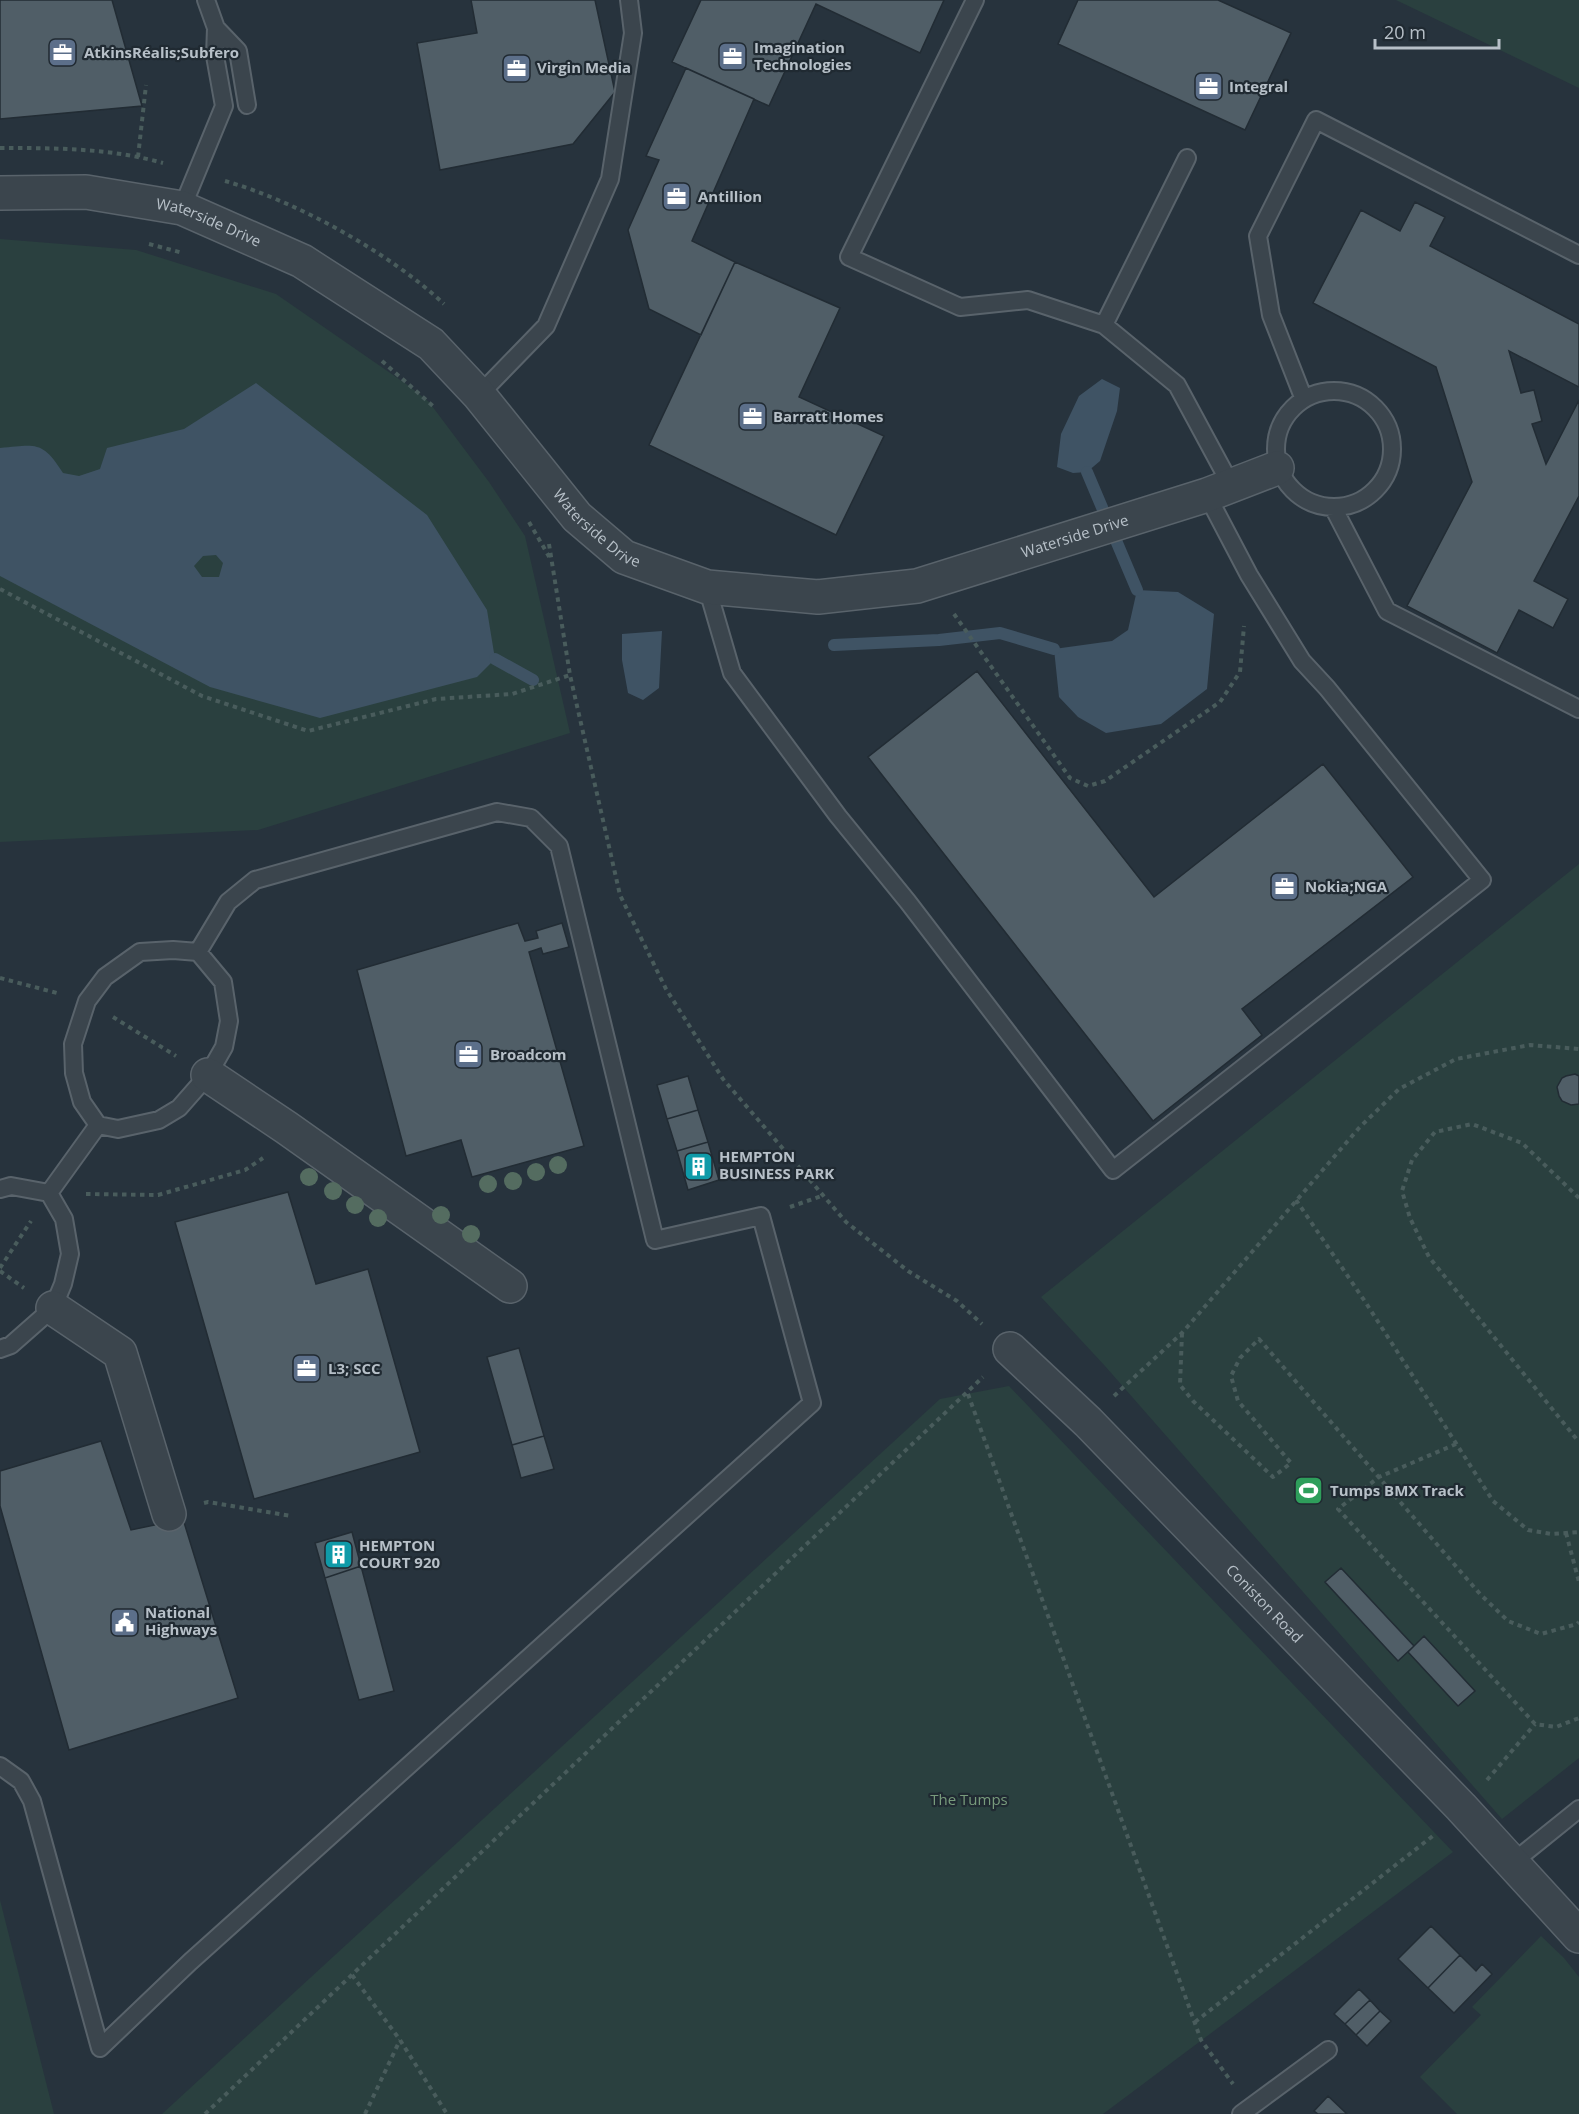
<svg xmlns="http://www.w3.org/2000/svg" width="1579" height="2114" font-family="'Open Sans',sans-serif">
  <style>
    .green { fill: #2a403f }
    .water { fill: #3f5364; fill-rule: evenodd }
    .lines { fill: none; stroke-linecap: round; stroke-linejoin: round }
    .stream { stroke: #3f5364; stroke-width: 12 }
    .building { fill: #505e67; stroke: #222c34; stroke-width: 1.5 }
    .lane-casing { stroke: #59636b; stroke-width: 20 }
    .street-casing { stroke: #59636b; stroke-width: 36 }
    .path { stroke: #495c5c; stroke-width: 4; stroke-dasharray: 4.5 4.5; stroke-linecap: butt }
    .lane { stroke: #3b454d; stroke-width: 16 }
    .street { stroke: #3b454d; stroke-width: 33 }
    .tree { fill: #546c60 }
    .labels { text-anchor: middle; stroke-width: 4.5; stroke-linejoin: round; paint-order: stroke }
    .poi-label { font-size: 15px; font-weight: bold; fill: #b7c0c8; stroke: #202a32; text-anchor: start }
    .street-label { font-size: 15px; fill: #b7c0c8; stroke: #202a32 }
    .park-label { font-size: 15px; fill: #789b7c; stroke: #202a32 }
  </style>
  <rect width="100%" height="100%" fill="#27333d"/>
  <path class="green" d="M1396 0H1579V88Z
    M0 239 136 250 276 294 409 386 429 402 489 482 525 536 570 733 258 830 0 842Z
    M1579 864V1758L1502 1819 1105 1366 1041 1297Z
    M1009 1386 1453 1852 1103 2114H162L940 1399Z
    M0 1900 54 2114H0Z
    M1541 1936 1564 1958 1579 1977V2114H1457L1420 2077 1481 2015 1472 2007Z"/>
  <path class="water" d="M1102 379 1120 388 1117 411 1100 461 1087 472 1073 473 1057 467 1061 434 1079 396Z
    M256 383 427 515 487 610 495 659 477 677 320 718 210 687 0 576V448C36 445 42 440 63 473L79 476 100 469 107 448 184 429ZM216 555 223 563 219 577H202L194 566 203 556Z
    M1137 590 1178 592 1214 614 1207 689 1161 724 1106 733 1078 717 1059 697 1054 649 1112 641 1128 630Z
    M662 631 659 688 643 700 628 693 622 660V634Z"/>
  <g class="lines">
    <path class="stream" d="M1087 472 1137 590
      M834 645 939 640 1000 633 1054 649
      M495 659 533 680"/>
  </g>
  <path class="building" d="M0 0H112L142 106 0 119Z
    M471 0H595L615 92 573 144 440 170 417 43 477 33Z
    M701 0H944L920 53 816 4 769 106 672 62Z
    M1078 0H1218L1291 33 1245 130 1058 44Z
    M686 68 754 99 692 241 735 262 701 335 649 309 628 230 659 160 646 156Z
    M1415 202 1445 217 1430 246 1579 324V387L1509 351 1521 393 1534 390 1542 421 1532 424 1546 464 1579 400V496L1534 581 1568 599 1553 628 1519 610 1497 653 1407 606 1472 482 1436 367 1313 303 1361 210 1400 231Z
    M735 262 840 308 799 397 884 436 836 535 649 445Z
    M977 671 1154 897 1323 764 1413 877 1242 1009 1262 1035 1153 1121 868 757Z
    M518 923 525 941 538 938 536 931 562 923 569 947 543 954 541 948 529 952 584 1146 472 1177 461 1140 406 1156 357 970Z
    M1575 1074 1579 1076V1104L1571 1105 1562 1101 1559 1096 1557 1087 1562 1078 1566 1076Z
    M688 1076 698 1110 667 1119 657 1085Z
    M698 1110 708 1142 677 1151 667 1119Z
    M708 1142 719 1180 688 1190 677 1151Z
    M288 1192 316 1284 368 1269 420 1452 254 1499 175 1222Z
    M519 1348 544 1436 512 1445 487 1357Z
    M544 1436 554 1469 521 1478 512 1445Z
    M101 1441 131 1530 183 1519 238 1698 69 1750 0 1506V1471Z
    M352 1532 361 1566 325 1578 315 1543Z
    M361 1566 394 1691 359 1700 325 1578Z
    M1341 1568 1414 1646 1398 1661 1325 1582Z
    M1424 1636 1475 1691 1458 1706 1408 1652Z
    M1431 1926 1460 1955 1428 1988 1398 1959Z
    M1460 1955 1476 1971 1482 1964 1492 1974 1454 2013 1428 1988Z
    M1359 1989 1370 2000 1345 2024 1334 2014Z
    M1370 2000 1380 2011 1356 2035 1345 2024Z
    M1380 2011 1391 2021 1367 2046 1356 2035Z
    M1328 2096 1347 2114H1318L1314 2111Z"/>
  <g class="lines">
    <defs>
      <path id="lane" d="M975 0 849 257 960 307 1028 300 1104 325 1177 385 1231 485
        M216 28 238 51 247 105
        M182 208 224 106 215 56 216 28 206 0
        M1104 325 1187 158
        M1276 449a58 58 0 1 1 116 0a58 58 0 1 1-116 0Z
        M479 395 546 326 610 179 633 33 629 0
        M1303 397 1271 315 1258 236 1316 120 1579 255
        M1334 509 1387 611 1579 709
        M707 587 732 673 838 816 908 902 1113 1170 1482 880 1327 688 1302 661 1249 575 1207 495
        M173 950 198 952 223 982 229 1021 224 1047 208 1075 179 1108 159 1120 118 1129 98 1125 82 1102 74 1073 73 1044 87 1001 105 977 140 952Z
        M0 1189 11 1186 49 1193 64 1219 70 1254 63 1284 53 1308 11 1345 0 1349
        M49 1193 98 1125
        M0 1766 21 1781 32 1801 100 2048 190 1962 812 1403 761 1216 655 1240 559 846 531 818 497 812 255 880 228 902 198 952
        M1512 1863 1579 1809
        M1241 2114 1328 2050"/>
      <g id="street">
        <path id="s1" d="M0 193 86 192 182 208 302 261 431 344 479 395 577 517 624 557 707 587 818 597 917 586 1207 495 1277 468"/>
        <path d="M208 1075 287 1128 510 1286"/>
        <path d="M53 1308 120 1353 169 1514"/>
        <path id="s2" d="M1010 1349 1088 1422 1461 1807 1579 1936"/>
      </g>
    </defs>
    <use href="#lane" class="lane-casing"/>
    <use href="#street" class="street-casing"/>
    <path class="path" d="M0 148C54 148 110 148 163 163
      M138 157 146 85
      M225 181C296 201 390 253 444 304
      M149 244 183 253
      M382 361 433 406
      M529 522 551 560
      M549 544 570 675 620 895 666 989 723 1079 846 1222 908 1271 957 1301 982 1324
      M0 589 202 696 308 731 436 699 512 694 570 675
      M954 614 1070 778 1088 786 1105 781 1220 702 1240 672 1244 626
      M0 978 57 993
      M113 1017 176 1056
      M86 1194 158 1195 245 1170 263 1158
      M1579 1198 1522 1143 1472 1124 1435 1132 1412 1160 1402 1191 1410 1218 1429 1257 1579 1442
      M1296 1200 1366 1303 1493 1501 1528 1530 1552 1534 1579 1532
      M790 1207 824 1195
      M0 1268 31 1221
      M0 1271 24 1288
      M1182 1333 1180 1385 1193 1401 1273 1477 1291 1463 1238 1401 1231 1376 1240 1358 1259 1339 1480 1594 1508 1621 1541 1634 1577 1624 1579 1622
      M968 1394 1201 2040 1233 2084
      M1114 1396 1182 1333 1359 1128 1399 1089 1456 1059 1530 1045 1579 1049
      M1456 1444 1379 1477 1338 1509 1535 1724 1556 1727 1579 1718
      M204 1503 208 1502 291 1516
      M1566 1533 1579 1582
      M1487 1780 1535 1724
      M352 1975 400 2040 447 2114
      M1195 2022 1434 1835
      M205 2114 983 1377
      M365 2114 400 2040"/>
    <use href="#lane" class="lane"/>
    <use href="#street" class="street"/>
  </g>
  <g class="tree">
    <circle cx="558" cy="1165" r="9"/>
    <circle cx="536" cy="1172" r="9"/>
    <circle cx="309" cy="1177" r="9"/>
    <circle cx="513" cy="1181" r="9"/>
    <circle cx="488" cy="1184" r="9"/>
    <circle cx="333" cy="1191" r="9"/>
    <circle cx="355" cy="1205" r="9"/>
    <circle cx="441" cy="1215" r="9"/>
    <circle cx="378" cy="1218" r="9"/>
    <circle cx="471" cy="1234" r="9"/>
  </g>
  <defs>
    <symbol id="office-square" viewBox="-11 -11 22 22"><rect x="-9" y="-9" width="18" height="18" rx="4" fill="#5c6f8a" stroke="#202a32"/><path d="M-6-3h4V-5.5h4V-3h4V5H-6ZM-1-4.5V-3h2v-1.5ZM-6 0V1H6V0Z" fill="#fff"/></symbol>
    <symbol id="building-square" viewBox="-11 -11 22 22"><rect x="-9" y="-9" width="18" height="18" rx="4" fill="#0f9aa8" stroke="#202a32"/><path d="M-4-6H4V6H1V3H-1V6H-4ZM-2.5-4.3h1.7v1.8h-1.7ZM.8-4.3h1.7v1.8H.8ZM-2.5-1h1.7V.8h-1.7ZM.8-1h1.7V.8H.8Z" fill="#fff"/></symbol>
    <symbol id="stadium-square" viewBox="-11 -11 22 22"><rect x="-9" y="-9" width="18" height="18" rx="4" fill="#2e9e5b" stroke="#202a32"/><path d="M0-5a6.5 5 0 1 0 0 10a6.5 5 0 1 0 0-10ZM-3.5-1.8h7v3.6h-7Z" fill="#fff"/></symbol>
    <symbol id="civic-square" viewBox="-11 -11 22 22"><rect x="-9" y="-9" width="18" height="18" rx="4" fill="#5c6f8a" stroke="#202a32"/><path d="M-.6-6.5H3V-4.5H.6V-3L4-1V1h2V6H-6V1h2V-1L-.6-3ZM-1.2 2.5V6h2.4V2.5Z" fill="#fff"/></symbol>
  </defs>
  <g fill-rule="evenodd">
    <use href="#office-square" x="46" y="36" width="33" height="33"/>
    <use href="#office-square" x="716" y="40" width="33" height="33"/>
    <use href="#office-square" x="500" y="52" width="33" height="33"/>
    <use href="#office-square" x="1192" y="70" width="33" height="33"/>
    <use href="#office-square" x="660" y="180" width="33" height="33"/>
    <use href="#office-square" x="736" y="400" width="33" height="33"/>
    <use href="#office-square" x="1268" y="870" width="33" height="33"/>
    <use href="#office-square" x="452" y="1038" width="33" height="33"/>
    <use href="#building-square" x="682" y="1150" width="33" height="33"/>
    <use href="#office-square" x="290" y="1352" width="33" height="33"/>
    <use href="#stadium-square" x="1292" y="1474" width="33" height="33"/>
    <use href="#building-square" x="322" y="1538" width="33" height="33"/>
    <use href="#civic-square" x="108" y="1606" width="33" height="33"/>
  </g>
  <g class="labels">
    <g class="poi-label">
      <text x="754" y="53">Imagination<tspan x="754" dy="17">Technologies</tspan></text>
      <text x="84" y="58">AtkinsRéalis;Subfero</text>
      <text x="537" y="73">Virgin Media</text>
      <text x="1229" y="92">Integral</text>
      <text x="698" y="202">Antillion</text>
      <text x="773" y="422">Barratt Homes</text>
      <text x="1305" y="892">Nokia;NGA</text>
      <text x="490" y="1060">Broadcom</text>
      <text x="719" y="1162">HEMPTON<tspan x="719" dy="17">BUSINESS PARK</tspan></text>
      <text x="328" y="1374">L3; SCC</text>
      <text x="1330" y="1496">Tumps BMX Track</text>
      <text x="359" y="1551">HEMPTON<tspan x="359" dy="17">COURT 920</tspan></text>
      <text x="145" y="1618">National<tspan x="145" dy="17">Highways</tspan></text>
    </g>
    <g class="street-label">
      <text dy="5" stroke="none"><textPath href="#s1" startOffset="213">Waterside Drive</textPath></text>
      <text dy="5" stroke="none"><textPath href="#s1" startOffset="717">Waterside Drive</textPath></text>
      <text dy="5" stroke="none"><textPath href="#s1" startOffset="1221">Waterside Drive</textPath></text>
      <text dy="5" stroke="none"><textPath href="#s2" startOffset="360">Coniston Road</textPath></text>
    </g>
    <g class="park-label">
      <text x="969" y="1805">The Tumps</text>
    </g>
  </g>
  <path d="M1375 39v9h124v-9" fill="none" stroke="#b7c0c8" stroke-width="3"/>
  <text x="1384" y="39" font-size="18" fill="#b7c0c8" stroke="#202a32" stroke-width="4.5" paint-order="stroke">20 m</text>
</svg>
